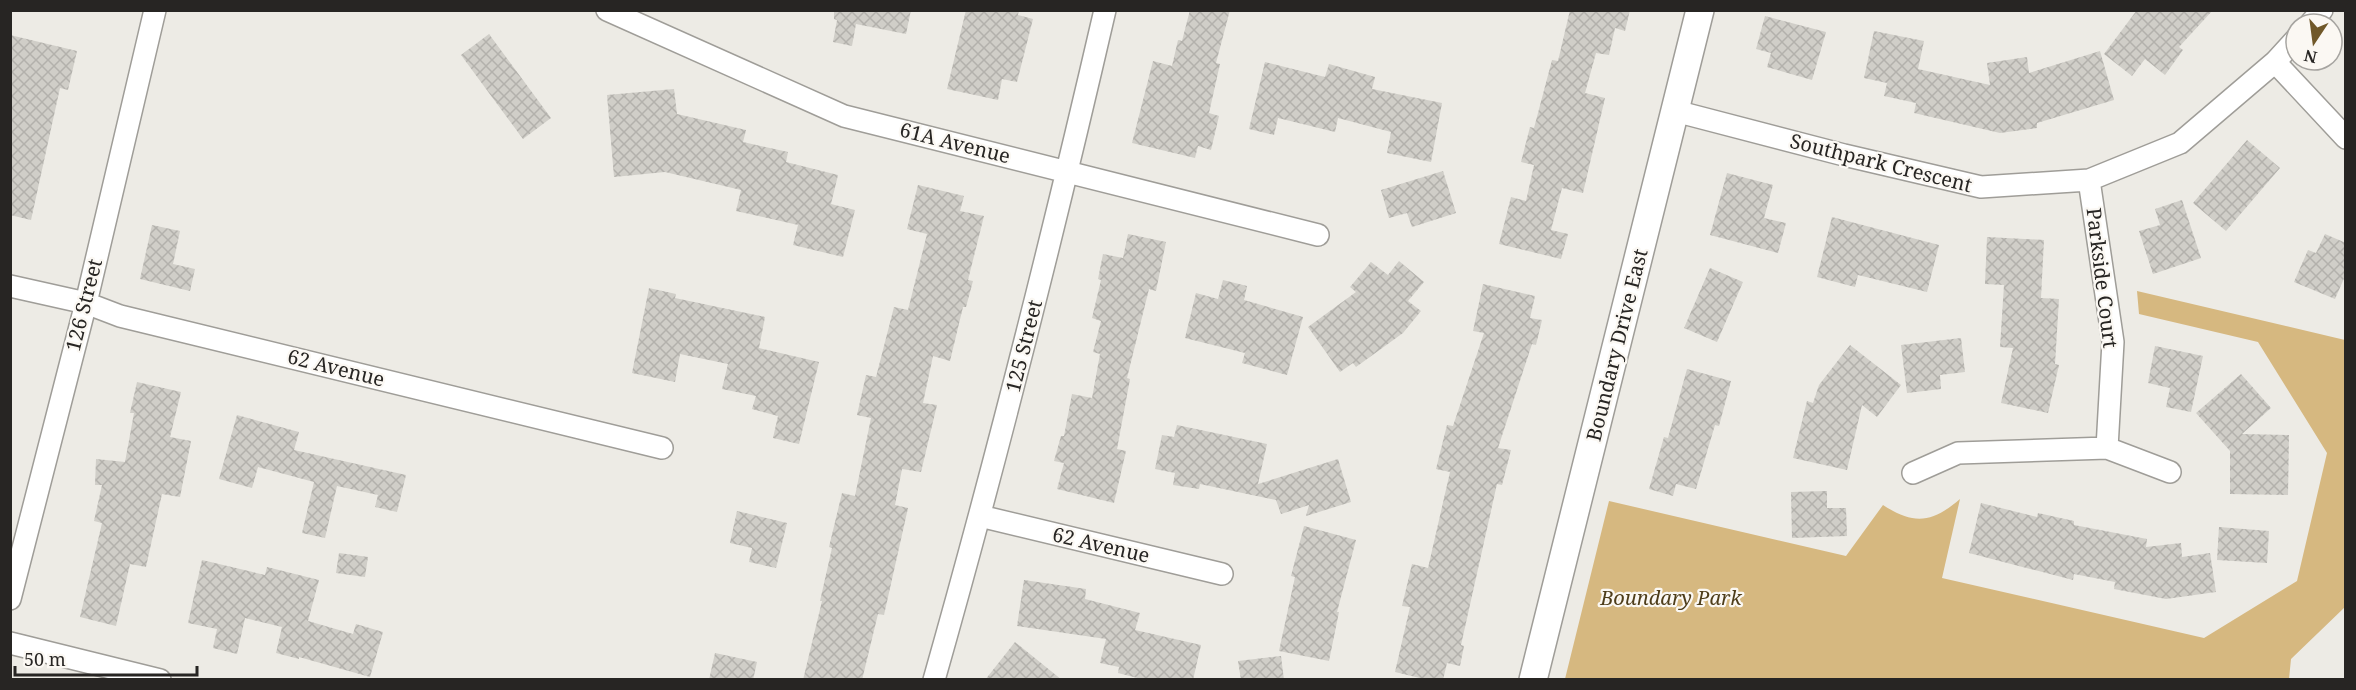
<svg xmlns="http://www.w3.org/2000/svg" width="2356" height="690" font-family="'Noto Serif',serif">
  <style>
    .park { fill: #d6b880 }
    .building { fill: url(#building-cross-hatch) }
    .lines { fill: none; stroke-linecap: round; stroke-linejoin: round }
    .minor-casing { stroke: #9f9d98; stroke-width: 24 }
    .tertiary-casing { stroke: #9f9d98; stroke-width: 30 }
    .minor { stroke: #fff; stroke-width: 21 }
    .tertiary { stroke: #fff; stroke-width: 27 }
    .labels { text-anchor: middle; stroke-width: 4.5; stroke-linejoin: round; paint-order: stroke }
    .street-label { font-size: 20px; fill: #272523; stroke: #fbf8f3 }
    .park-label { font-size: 20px; font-style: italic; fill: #4e3d1a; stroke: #fbf8f3 }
  </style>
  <defs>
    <pattern id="building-cross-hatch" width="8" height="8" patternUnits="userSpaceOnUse" patternTransform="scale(1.5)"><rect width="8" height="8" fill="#d0cec8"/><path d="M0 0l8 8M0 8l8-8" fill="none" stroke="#b3b1ac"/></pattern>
  </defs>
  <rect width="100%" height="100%" fill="#edebe5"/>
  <path class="park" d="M2137 291 2345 340V607L2291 659 2289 679H1565L1609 501 1846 556 1883 505C1914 525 1932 523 1960 499L1942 578 2204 638 2297 581 2327 453 2258 342 2139 314Z"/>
  <path class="building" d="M834 10H911L906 34 856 24 852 46 833 42 837 20 834 19Z
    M966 10H1019L1018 15 1033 19 1017 82 1002 79 998 100 947 89Z
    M1190 10H1230L1216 63 1220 64 1209 113 1219 116 1211 150 1198 146 1195 158 1132 143 1153 61 1172 66 1178 40 1182 41Z
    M1570 10H1630L1625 31 1615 28 1609 55 1596 53 1585 93 1605 98 1583 193 1562 188 1551 230 1568 234 1561 259 1499 244 1511 197 1526 201 1534 165 1521 162 1530 127 1534 128 1552 60 1558 61Z
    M2137 10H2213L2179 47 2183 50 2165 75 2145 59 2132 76 2104 54Z
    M1765 16 1826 32 1812 80 1767 67 1771 53 1756 49Z
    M1874 31 1924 41 1918 69 1990 85 1987 63 2027 57 2029 73 2100 51 2114 100 2037 123V128L2000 133 1914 113 1916 103 1884 96 1887 83 1864 78Z
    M489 34 551 118 523 139 461 55Z
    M10 35 77 51 68 90 60 88 31 220 10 215Z
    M1265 62 1325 77 1329 64 1375 77 1372 89 1442 103 1431 162 1387 153 1391 132 1338 118 1335 132 1278 118 1274 135 1249 129Z
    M674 89 677 114 746 130 743 142 788 152 786 162 838 175 831 204 855 210 843 257 793 245 798 225 736 211 741 190 665 172 614 177 607 95Z
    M2247 140 2280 168 2226 231 2193 203Z
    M1443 171 1456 213 1412 227 1407 213 1389 218 1381 190Z
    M1727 173 1773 185 1764 218 1786 223 1778 253 1710 235Z
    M918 185 964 196 960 211 984 216 968 280 973 281 966 307H963L950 361 933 356 923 403 937 405 921 472 902 469 895 505 908 508 884 615 878 614 862 680H803L822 601H820L832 548 829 547 842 493 855 496 871 418 857 415 866 375 876 377 894 307 908 310 927 234 907 229Z
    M2182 200 2201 258 2153 274 2139 231 2160 225 2155 209Z
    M1832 217 1939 245 1927 292 1858 275 1855 287 1817 277Z
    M152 225 180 231 173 264 195 269 190 291 140 279Z
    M1128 234 1166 242 1156 291 1149 289 1127 378 1130 379 1117 449 1126 451 1114 503 1057 489 1064 463 1054 461 1061 436H1064L1072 394 1092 398 1100 354 1093 352 1101 321 1092 318 1101 280 1098 279 1103 254 1123 258Z
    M2325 234 2346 243V274L2335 299 2294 282 2308 250 2316 253Z
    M1987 237 2044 240 2041 298 2059 299 2055 364 2059 365 2048 413 2001 403 2013 348 2000 347 2004 285 1985 284Z
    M1399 261 1424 282 1408 301 1421 311 1403 333 1356 367 1353 363 1340 372 1308 327 1356 292 1350 287 1371 262 1388 275Z
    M1710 268 1743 282 1717 342 1684 328Z
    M1223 280 1247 286 1244 300 1303 317 1287 375 1242 363 1245 353 1185 338 1196 293 1218 299Z
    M1483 284 1535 296 1530 318 1542 320 1536 345 1532 344 1498 448 1511 450 1502 485 1497 484 1461 645 1464 646 1460 666 1447 663 1443 680H1428L1395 672 1410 607 1402 606 1412 564 1428 568 1450 472 1436 469 1447 425 1453 426 1484 333 1473 331Z
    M649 288 676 294 675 298 765 317 759 348 819 362 799 444 773 438 778 416 752 409 756 396 722 389 728 364 680 354 675 382 632 373Z
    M1961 338 1965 372 1940 375 1941 389 1907 393 1901 345Z
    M1850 345 1901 385 1877 417 1862 405 1847 470 1793 458 1807 401 1813 403 1819 385Z
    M2155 346 2203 356 2191 412 2166 407 2170 388 2148 383Z
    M1687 369 1731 381 1719 426 1715 425 1696 489 1676 484 1673 496 1649 489 1664 437 1668 438Z
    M2241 374 2271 408 2242 434 2289 435 2288 495 2230 494V451L2196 413Z
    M137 382 181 392 170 437 191 441 180 497 162 494 146 567 130 564 116 626 80 617 102 523 94 521 102 485H95L96 459 125 462 134 413H130Z
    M237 415 299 432 294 450 406 475 397 512 375 507 378 495 337 486 325 538 302 533 314 482 258 467 252 488 219 479Z
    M1177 425 1267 444 1258 484 1338 459 1351 502 1306 516 1309 505 1281 514 1276 500 1200 484 1199 489 1173 485 1175 473 1155 469 1162 435 1174 437Z
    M1827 491V508H1846L1847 536 1792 538 1791 492Z
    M1981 503 2037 517 2038 513 2074 521V525L2147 539 2146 547 2181 543 2182 557 2210 553 2216 592 2166 599 2114 589 2115 582 2074 574 2073 580 1969 553Z
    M737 511 787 523 776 568 749 562 752 548 730 543Z
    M1304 526 1356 540 1337 612H1339L1329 661 1279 651 1295 577 1291 576Z
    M2219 527 2269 531 2267 563 2217 560Z
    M339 553 368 557 365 577 336 573Z
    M202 560 265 575 267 567 319 580 308 621 353 634 356 624 383 632 370 677 299 657V659L276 653 282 627 245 618 237 654 213 648 217 629 188 623Z
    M1024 580 1086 589 1085 599 1140 613 1135 630 1201 645 1193 680H1145L1118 673 1119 667 1100 663 1106 639 1017 626Z
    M1015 642 1062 680H985Z
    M715 653 757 662 753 680H709Z
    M1281 656 1284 680H1241L1238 661Z"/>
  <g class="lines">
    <defs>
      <path id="minor" d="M607 10 844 116 1318 235
        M2310 24 2322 10
        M2275 62 2346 138
        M1675 111 1844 155 1981 187 2089 180 2180 143 2275 62 2296 39
        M2089 180 2113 342 2107 448
        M10 286 86 303 120 316 662 448
        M1913 473 1958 453 2107 448 2170 472
        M980 516 1222 574
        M10 599 86 303 155 10
        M10 643 160 680
        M934 680C997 458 1053 235 1105 10"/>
      <path id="tertiary" d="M1533 680 1700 10"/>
    </defs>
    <use href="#minor" class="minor-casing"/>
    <use href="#tertiary" class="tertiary-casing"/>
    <use href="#minor" class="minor"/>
    <use href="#tertiary" class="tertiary"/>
  </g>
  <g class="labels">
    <g class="street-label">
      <text transform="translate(955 143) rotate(14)" y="7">61A Avenue</text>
      <text transform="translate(1881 163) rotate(14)" y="7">Southpark Crescent</text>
      <text transform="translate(2102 278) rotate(83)" y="7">Parkside Court</text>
      <text transform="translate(84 305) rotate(-76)" y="7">126 Street</text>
      <text transform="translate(1617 345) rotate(-76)" y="7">Boundary Drive East</text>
      <text transform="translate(1024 346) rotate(-76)" y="7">125 Street</text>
      <text transform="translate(336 368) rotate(14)" y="7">62 Avenue</text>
      <text transform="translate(1101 545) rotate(13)" y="7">62 Avenue</text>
    </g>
    <g class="park-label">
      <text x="1671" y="605">Boundary Park</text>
    </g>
  </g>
  <rect width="2356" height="690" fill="none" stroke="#272523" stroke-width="24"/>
  <g transform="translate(2314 42) rotate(193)"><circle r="28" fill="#fbf8f3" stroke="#a6a4a0" stroke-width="1.5"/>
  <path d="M0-4.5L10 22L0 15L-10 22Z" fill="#705829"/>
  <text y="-9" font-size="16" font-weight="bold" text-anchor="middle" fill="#272523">N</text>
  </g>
  <path d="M15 666v9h182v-9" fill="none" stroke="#272523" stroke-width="3"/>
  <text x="24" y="666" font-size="18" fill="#272523" stroke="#fbf8f3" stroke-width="4.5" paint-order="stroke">50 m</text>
</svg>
